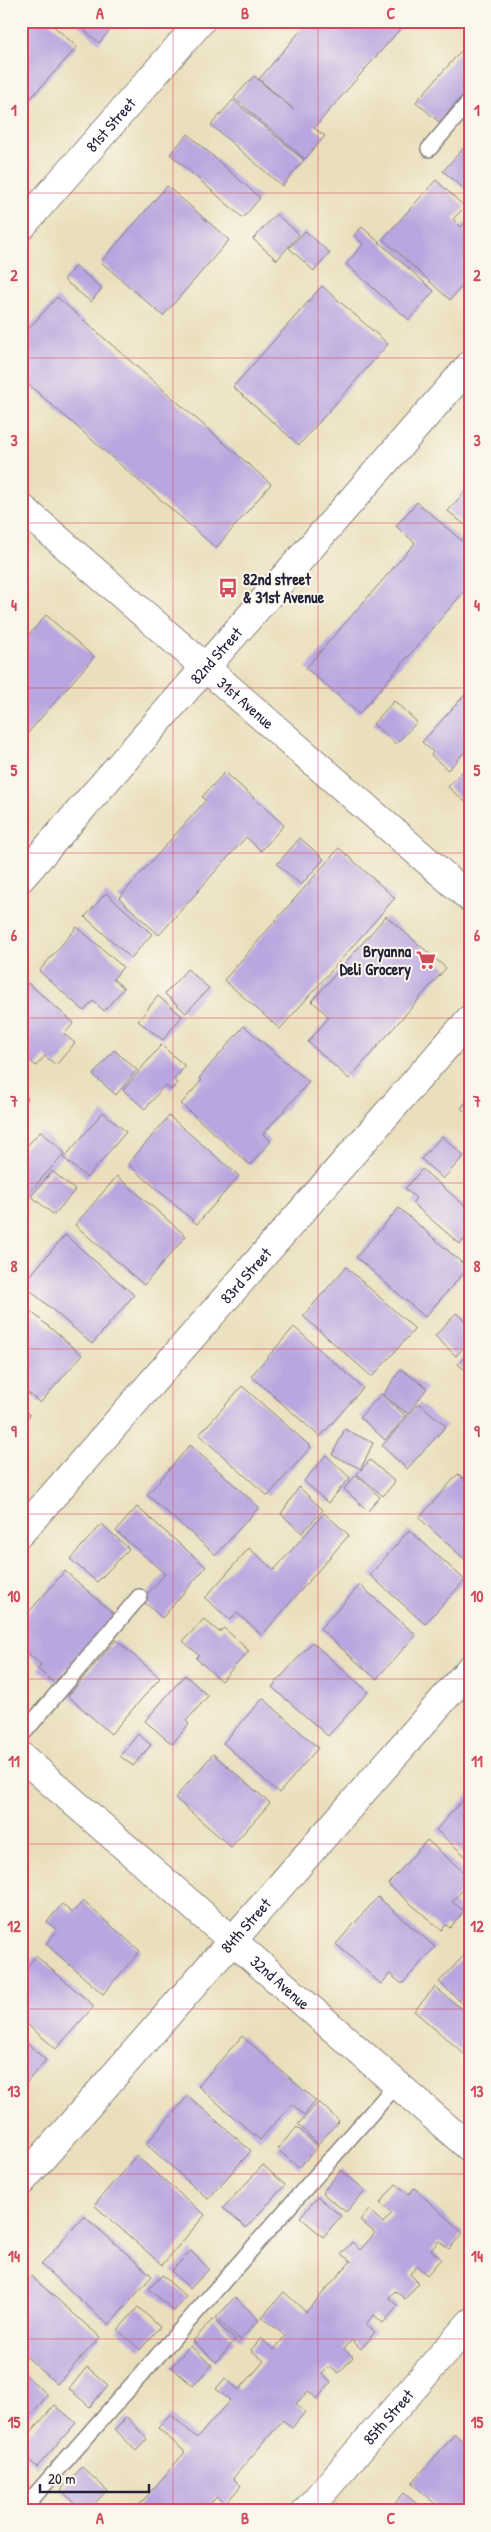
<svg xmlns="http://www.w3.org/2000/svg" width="491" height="2532" font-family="'Patrick Hand',sans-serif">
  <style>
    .building { fill: #b9a5df }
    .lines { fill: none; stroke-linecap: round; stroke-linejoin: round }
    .service-casing { stroke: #86807c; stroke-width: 18 }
    .minor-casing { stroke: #86807c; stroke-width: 30 }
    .tertiary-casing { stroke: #86807c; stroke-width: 30 }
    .service { stroke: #fff; stroke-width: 15 }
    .minor { stroke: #fff; stroke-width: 28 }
    .tertiary { stroke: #fff; stroke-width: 28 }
    .grid { fill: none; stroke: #d1495b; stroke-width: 1; stroke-opacity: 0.55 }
    .labels { text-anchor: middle; stroke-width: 4; stroke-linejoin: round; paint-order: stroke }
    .street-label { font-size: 16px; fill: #22223b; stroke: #fbf7ec }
    .poi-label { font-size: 16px; font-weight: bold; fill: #22223b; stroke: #fbf7ec; text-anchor: start }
    .neatline { fill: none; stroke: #d1495b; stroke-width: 2 }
    .grid-label { font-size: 16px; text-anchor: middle; font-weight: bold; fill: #d1495b }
  </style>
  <rect width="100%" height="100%" fill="#fbf7ec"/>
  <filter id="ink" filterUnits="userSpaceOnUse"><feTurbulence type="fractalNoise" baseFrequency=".02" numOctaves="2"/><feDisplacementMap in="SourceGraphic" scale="10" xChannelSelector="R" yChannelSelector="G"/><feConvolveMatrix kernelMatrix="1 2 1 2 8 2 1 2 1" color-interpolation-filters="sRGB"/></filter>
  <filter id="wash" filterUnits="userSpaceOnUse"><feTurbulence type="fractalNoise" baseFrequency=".0096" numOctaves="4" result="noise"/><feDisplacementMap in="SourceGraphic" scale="20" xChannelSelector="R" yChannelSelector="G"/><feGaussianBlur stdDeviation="1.12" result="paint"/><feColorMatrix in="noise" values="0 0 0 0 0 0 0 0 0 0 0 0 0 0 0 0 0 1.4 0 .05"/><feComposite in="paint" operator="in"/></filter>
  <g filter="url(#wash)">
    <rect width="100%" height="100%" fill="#eadfbc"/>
    <g id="blocks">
      <path class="building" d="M21 21H48L77 47 21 109Z
        M74 21H118L99 43Z
        M309 21H407L314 128 325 136 305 159 234 98 254 76 294 110 259 79Z
        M461 51 470 59V87L439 122 416 102Z
        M233 100 304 160 282 186 211 125Z
        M188 134 260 198 243 218 170 154Z
        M470 141V194L443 171Z
        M436 180 465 207 453 219 461 227 470 217V277L450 300 383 239Z
        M167 186 229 240 163 316 101 262Z
        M276 214 299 234 277 260 253 239Z
        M362 227 434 291 409 320 346 264 363 244 354 235Z
        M305 231 330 253 314 271 289 248Z
        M75 266 102 288 91 302 64 280Z
        M322 286 388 344 299 445 233 387Z
        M57 297 271 484 216 548 21 378V337Z
        M466 490 470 494V529L448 511Z
        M417 502 470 548V590L467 588 359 714 306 668 415 543 396 526Z
        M46 615 94 657 21 741V644Z
        M470 689V746L448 770 431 755 433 752 422 742Z
        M394 701 417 722 396 744 373 724Z
        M470 763V806L448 787Z
        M225 772 284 825 261 851 246 837 159 935 119 898 206 800 202 797Z
        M300 838 324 859 301 885 277 864Z
        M339 848 395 898 280 1029 224 980Z
        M106 893 152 934 131 958 85 917Z
        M386 916 446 968 349 1079 308 1042 329 1017 312 1001Z
        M77 927 123 967 113 979 124 988 104 1011 93 1001 84 1011 39 971Z
        M187 969 209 988 186 1013 165 994Z
        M28 983 74 1023 64 1034 75 1043 56 1065 45 1056 36 1066 21 1053V991Z
        M158 996 182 1016 163 1040 138 1021Z
        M244 1026 309 1082 263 1134 271 1141 250 1165 181 1104 202 1080 199 1078Z
        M161 1045 185 1066 174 1080 177 1083 171 1090 165 1085 145 1109 123 1090Z
        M114 1050 137 1070 116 1095 93 1075Z
        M21 1091 28 1098 21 1105Z
        M470 1098V1116L461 1108Z
        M103 1112 126 1132 87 1178 64 1158Z
        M169 1116 239 1176 197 1224 128 1164Z
        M41 1131 65 1153 21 1201V1152Z
        M442 1136 464 1156 443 1179 421 1159Z
        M422 1169 470 1210V1246L463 1240 460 1244 412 1203 416 1198 405 1189Z
        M52 1171 75 1190 54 1215 31 1196Z
        M117 1176 186 1236 144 1285 75 1225Z
        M399 1208 468 1268 425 1317 356 1257Z
        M65 1235 134 1295 92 1344 23 1284Z
        M346 1267 415 1329 372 1377 303 1316Z
        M21 1303 82 1355 40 1403 21 1387Z
        M456 1313 470 1325V1341L456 1356 435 1336Z
        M294 1327 363 1388 320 1437 251 1376Z
        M470 1349V1374L458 1364Z
        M401 1369 427 1388 408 1414 383 1395Z
        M242 1386 311 1447 268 1496 199 1435Z
        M381 1394 406 1416 385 1440 360 1417Z
        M419 1403 446 1426 407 1469 382 1446Z
        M21 1407 30 1415 21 1425Z
        M345 1429 373 1443 361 1469 332 1455Z
        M190 1445 259 1507 216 1555 147 1495Z
        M326 1455 350 1478 328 1503 304 1481Z
        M370 1460 395 1482 383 1496 357 1474Z
        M458 1474 470 1484V1564L419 1518Z
        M356 1475 380 1497 368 1511 344 1489Z
        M299 1487 323 1510 302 1533 281 1514Z
        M137 1507 206 1567 162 1618 142 1600 165 1574 116 1531Z
        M324 1513 349 1535 262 1635 237 1613 230 1620 205 1598 249 1548 274 1570Z
        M102 1524 129 1549 97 1582 70 1559Z
        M409 1530 465 1580 425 1624 370 1575Z
        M65 1571 115 1615 54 1683 38 1669 41 1665 23 1649 21 1651V1621Z
        M360 1585 416 1635 376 1679 320 1629Z
        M204 1619 219 1632 224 1628 249 1651 221 1681 196 1658 199 1655 183 1641Z
        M116 1640 160 1678 111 1734 68 1696Z
        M312 1642 368 1692 328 1736 272 1687Z
        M185 1675 208 1696 186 1721 189 1724 172 1744 145 1721Z
        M263 1698 318 1748 279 1793 223 1743Z
        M138 1734 151 1745 133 1766 120 1756Z
        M213 1754 270 1803 231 1847 175 1798Z
        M470 1792V1860L436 1830Z
        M427 1840 470 1878V1882L452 1902 464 1911 450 1928 446 1925 441 1930 388 1884Z
        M378 1897 435 1947 402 1984 390 1974 381 1984 336 1944Z
        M83 1901 140 1951 103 1994 46 1944 57 1930 47 1922 62 1904 72 1913Z
        M470 1949V1994L462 2003 439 1982Z
        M36 1956 94 2006 56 2049 21 2019V1964L26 1968Z
        M435 1987 470 2016V2059L414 2011Z
        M242 2036 316 2101 304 2115 292 2104 260 2140 198 2086Z
        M21 2038 46 2060 21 2089Z
        M188 2096 251 2151 208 2199 146 2144Z
        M319 2102 339 2121 318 2144 298 2124Z
        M297 2127 318 2146 299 2168 277 2149Z
        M136 2156 205 2215 162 2265 94 2205Z
        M263 2165 285 2185 246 2228 223 2208Z
        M341 2170 365 2190 346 2212 322 2193Z
        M396 2184 409 2194 414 2188 463 2233 449 2249 439 2241 431 2250 441 2259 427 2275 417 2266 410 2274 419 2283 405 2299 395 2291 390 2296 389 2298 398 2306 383 2323 374 2315 366 2324 375 2332 361 2349 352 2340 344 2349 353 2357 339 2373 330 2366 322 2374 331 2382 317 2399 308 2391 296 2404 305 2412 292 2428 283 2420 233 2478 241 2486 225 2504 217 2497 211 2503 220 2511H134L185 2452 158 2428 170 2414 197 2438 230 2400 216 2389 225 2378 239 2390 264 2361 251 2350 261 2338 274 2350 285 2336 262 2317 284 2292 306 2312 351 2261 341 2254 352 2242 360 2250 375 2233 360 2220 369 2210 383 2223 392 2213 380 2203Z
        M318 2197 341 2216 323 2237 300 2217Z
        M84 2216 152 2276 109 2325 41 2265Z
        M191 2251 209 2269 190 2289 171 2271Z
        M162 2275 186 2297 174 2311 149 2289Z
        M31 2276 100 2337 57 2384 21 2352V2287Z
        M235 2297 259 2320 240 2340 216 2318Z
        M138 2307 160 2327 140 2350 118 2330Z
        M213 2319 235 2340 216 2362 193 2341Z
        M190 2346 212 2365 193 2386 171 2367Z
        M87 2367 108 2385 90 2407 69 2389Z
        M21 2371 48 2395 21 2426Z
        M55 2405 76 2423 37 2467 21 2453V2443Z
        M127 2417 147 2439 136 2451 115 2429Z
        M455 2434 470 2448V2511H443L412 2483Z
        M82 2467 107 2490 88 2511H83L61 2490Z
        M404 2493 425 2511H388Z"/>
    </g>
  </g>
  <g filter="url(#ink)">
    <use href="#blocks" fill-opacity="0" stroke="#86807c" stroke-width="1"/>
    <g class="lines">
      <defs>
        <path id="service" d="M429 149 470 101
          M21 1736 139 1597
          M21 2511 397 2084"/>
        <g id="minor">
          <path id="s1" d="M21 507 470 898"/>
          <path id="s2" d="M21 1532 470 1019"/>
          <path id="s3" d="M21 1756 470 2148"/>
          <path id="s4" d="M21 2182 470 1669"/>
          <path id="s5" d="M306 2511 470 2323"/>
        </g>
        <g id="tertiary">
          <path id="s6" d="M21 227 201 21"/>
          <path id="s7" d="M21 878 470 365"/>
        </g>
      </defs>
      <use href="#service" class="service-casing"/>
      <use href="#minor" class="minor-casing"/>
      <use href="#tertiary" class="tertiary-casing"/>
      <use href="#service" class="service"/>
      <use href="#minor" class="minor"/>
      <use href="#tertiary" class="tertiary"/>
    </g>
  </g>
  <path class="grid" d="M173 21V2511M318 21V2511M21 193H470M21 358H470M21 523H470M21 688H470M21 853H470M21 1018H470M21 1183H470M21 1349H470M21 1514H470M21 1679H470M21 1844H470M21 2009H470M21 2174H470M21 2339H470"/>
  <defs>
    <symbol id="bus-bare" viewBox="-9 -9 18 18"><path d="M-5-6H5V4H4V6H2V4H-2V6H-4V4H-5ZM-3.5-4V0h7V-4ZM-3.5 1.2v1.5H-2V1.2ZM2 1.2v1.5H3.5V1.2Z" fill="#d1495b" stroke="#fbf7ec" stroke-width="2.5" paint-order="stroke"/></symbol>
    <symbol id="supermarket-bare" viewBox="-9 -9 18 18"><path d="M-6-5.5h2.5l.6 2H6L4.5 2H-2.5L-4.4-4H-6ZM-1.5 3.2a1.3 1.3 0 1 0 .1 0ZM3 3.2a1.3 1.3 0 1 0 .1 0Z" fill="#d1495b" stroke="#fbf7ec" stroke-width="2.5" paint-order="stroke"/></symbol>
  </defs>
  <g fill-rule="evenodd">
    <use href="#bus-bare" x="214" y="574" width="28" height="28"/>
    <use href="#supermarket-bare" x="412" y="946" width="28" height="28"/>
  </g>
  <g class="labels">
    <g class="street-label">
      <text dy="6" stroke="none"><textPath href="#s6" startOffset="136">81st Street</textPath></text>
      <text dy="6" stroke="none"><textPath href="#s7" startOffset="296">82nd Street</textPath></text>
      <text dy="6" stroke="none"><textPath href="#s1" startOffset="298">31st Avenue</textPath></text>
      <text dy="6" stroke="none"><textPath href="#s2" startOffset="341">83rd Street</textPath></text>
      <text dy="6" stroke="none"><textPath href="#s4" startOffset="341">84th Street</textPath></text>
      <text dy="6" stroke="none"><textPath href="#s3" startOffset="344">32nd Avenue</textPath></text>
      <text dy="6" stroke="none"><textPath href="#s5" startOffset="125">85th Street</textPath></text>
    </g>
    <g class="poi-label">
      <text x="243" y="585">82nd street<tspan x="243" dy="18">&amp; 31st Avenue</tspan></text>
      <text x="411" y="957" text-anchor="end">Bryanna<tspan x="411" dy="18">Deli Grocery</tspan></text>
    </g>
  </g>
  <rect width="491" height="2532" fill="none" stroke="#fbf7ec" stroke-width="55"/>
  <path d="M40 2484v8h109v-8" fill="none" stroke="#22223b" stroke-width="2.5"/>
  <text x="48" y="2484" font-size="15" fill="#22223b" stroke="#fbf7ec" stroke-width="4" paint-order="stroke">20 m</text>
  <rect x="28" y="28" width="436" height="2476" class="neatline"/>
  <g class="grid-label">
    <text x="100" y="19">A</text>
    <text x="245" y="19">B</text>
    <text x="391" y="19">C</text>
    <text x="14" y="116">1</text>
    <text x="477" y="116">1</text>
    <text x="14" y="281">2</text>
    <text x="477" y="281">2</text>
    <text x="14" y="446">3</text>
    <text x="477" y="446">3</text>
    <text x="14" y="611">4</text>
    <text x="477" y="611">4</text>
    <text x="14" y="776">5</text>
    <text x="477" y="776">5</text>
    <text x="14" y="941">6</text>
    <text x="477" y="941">6</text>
    <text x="14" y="1107">7</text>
    <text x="477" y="1107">7</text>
    <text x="14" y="1272">8</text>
    <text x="477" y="1272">8</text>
    <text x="14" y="1437">9</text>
    <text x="477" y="1437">9</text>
    <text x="14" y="1602">10</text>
    <text x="477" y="1602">10</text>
    <text x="14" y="1767">11</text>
    <text x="477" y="1767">11</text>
    <text x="14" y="1932">12</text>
    <text x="477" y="1932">12</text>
    <text x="14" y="2097">13</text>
    <text x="477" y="2097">13</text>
    <text x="14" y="2262">14</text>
    <text x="477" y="2262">14</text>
    <text x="14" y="2428">15</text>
    <text x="477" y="2428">15</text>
    <text x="100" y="2524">A</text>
    <text x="245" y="2524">B</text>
    <text x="391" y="2524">C</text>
  </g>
</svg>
